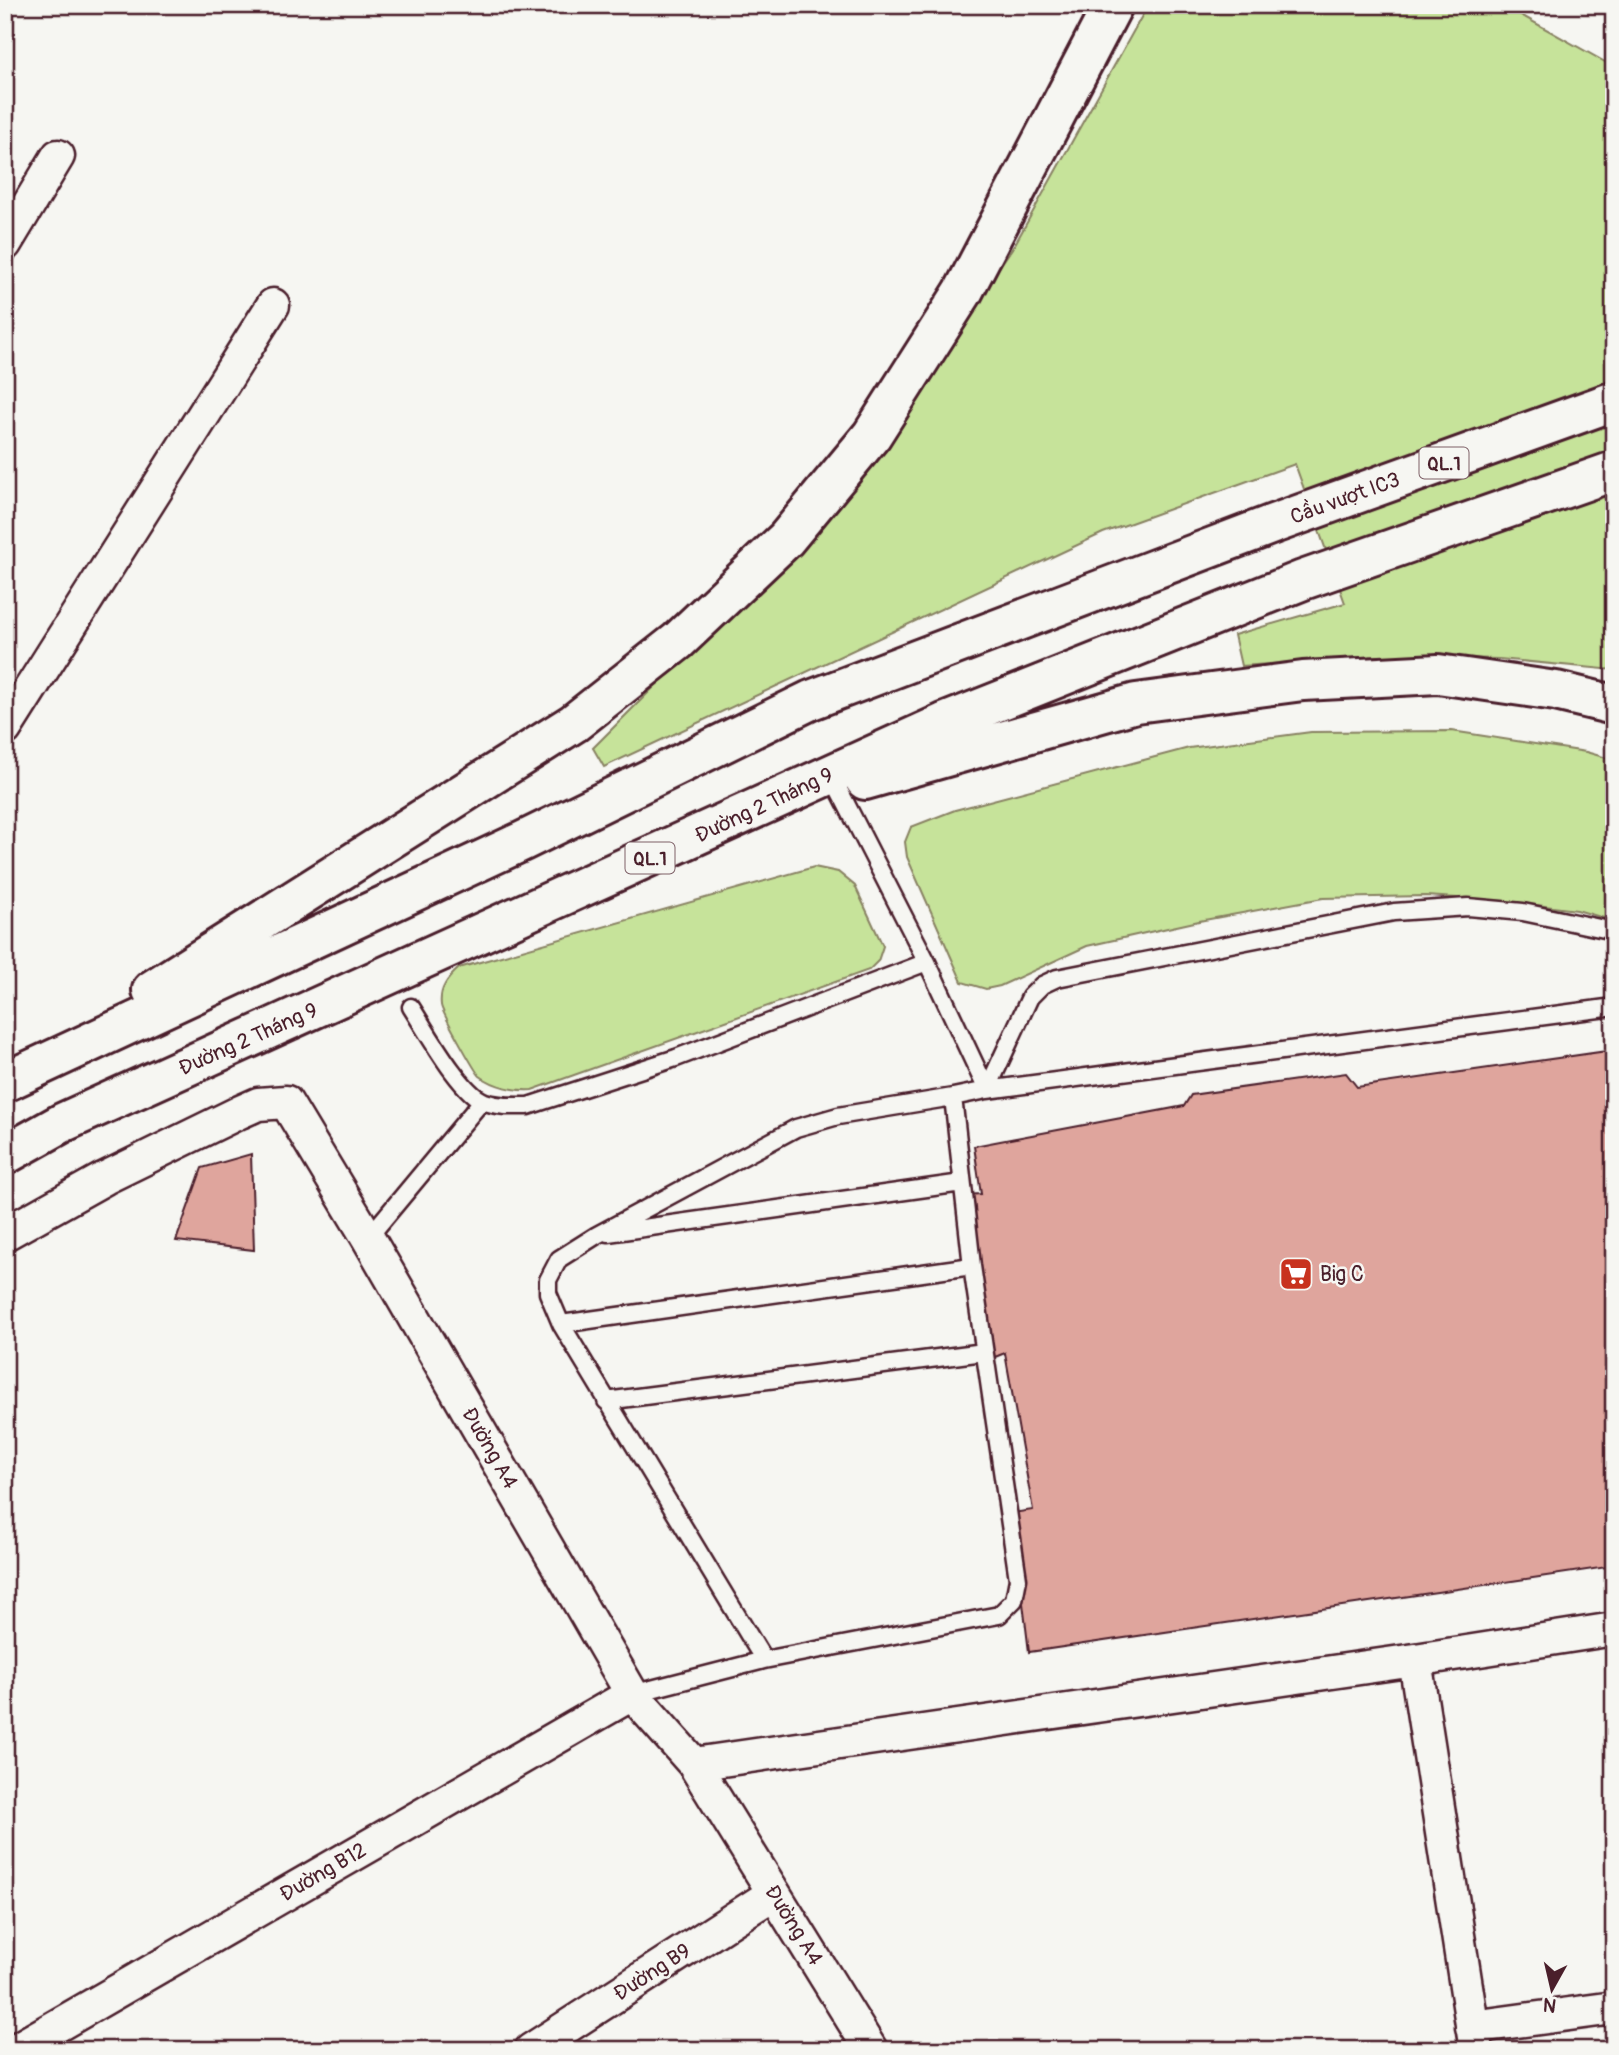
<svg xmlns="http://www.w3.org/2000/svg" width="1619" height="2055" font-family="Pangolin,sans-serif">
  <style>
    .green { fill: #c6e39a; stroke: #888162; stroke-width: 2 }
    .building { fill: #dfa59d; stroke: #4a1f2b; stroke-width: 2 }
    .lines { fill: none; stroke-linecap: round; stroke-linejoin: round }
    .service-casing { stroke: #4a1f2b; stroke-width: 21 }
    .minor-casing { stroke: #4a1f2b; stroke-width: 37 }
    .trunk-casing { stroke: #4a1f2b; stroke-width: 44 }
    .service { stroke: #f6f6f2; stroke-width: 16 }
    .minor { stroke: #f6f6f2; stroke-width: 32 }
    .trunk { stroke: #f6f6f2; stroke-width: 38 }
    .labels { text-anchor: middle; stroke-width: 5; stroke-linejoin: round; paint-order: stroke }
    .shield { fill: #f6f6f2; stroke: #7e6067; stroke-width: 2 }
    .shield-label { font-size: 19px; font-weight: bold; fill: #4a1f2b }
    .street-label { font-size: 21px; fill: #4a1f2b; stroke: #f6f6f2 }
    .poi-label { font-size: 21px; fill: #4a1f2b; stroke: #f6f6f2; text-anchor: start }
  </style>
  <rect width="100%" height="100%" fill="#f6f6f2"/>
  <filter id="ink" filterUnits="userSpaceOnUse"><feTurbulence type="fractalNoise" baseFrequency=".0143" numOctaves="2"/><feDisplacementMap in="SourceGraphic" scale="14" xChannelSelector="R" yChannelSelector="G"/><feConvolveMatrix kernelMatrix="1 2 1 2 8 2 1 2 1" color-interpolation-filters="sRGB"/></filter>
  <g filter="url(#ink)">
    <path class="green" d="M1148 5H1503L1614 67V670L1499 659 1379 656 1241 666 1234 635 1345 603 1295 464 1103 533 604 767 593 748 793 548 881 441 1015 244Z
      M1452 731 1586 752 1614 760V921L1577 910 1503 901 1426 896 1323 898 1199 921 1087 946 1000 986 986 989 962 982 907 857 905 842 911 827 955 810 1189 748 1311 732Z
      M814 867 838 872 855 886 883 946 878 961 869 970 532 1090C515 1091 495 1087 480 1076 476 1073 441 1011 441 1005 439 988 448 978 459 968Z"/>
    <path class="building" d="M1614 1050V1566L1029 1652 1012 1513 1033 1510 1005 1353 990 1359 966 1195 981 1194 974 1146 1184 1106 1191 1095 1346 1073 1357 1087Z
      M251 1154 254 1250 176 1241 202 1168Z"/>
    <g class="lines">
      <defs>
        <path id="service" d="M838 788 927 962 987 1090
          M411 1007C426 1030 461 1094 485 1102 499 1107 513 1106 528 1106L676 1058 927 962
          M987 1090 1030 997 1042 985 1057 978 1394 912 1468 907 1523 912 1614 931
          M608 1233 962 1183
          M368 1238 482 1101
          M561 1324 972 1266
          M606 1401 984 1352
          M764 1660 561 1324 548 1293V1280L559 1259 597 1235 796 1128 838 1116 953 1097
          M632 1694 764 1660 999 1615 1014 1600 1018 1579 972 1266 953 1097 987 1090 1614 1007"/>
        <path id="minor" d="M5 244 58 156
          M5 729 273 305
          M5 1234 105 1178 240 1112 258 1104 286 1102 368 1238 632 1694 694 1764 871 2050
          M1415 1660 1476 2050
          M694 1764 1415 1660 1614 1629
          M1472 2027 1614 2008
          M15 2050 632 1694
          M531 2050 774 1893"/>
        <path id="trunk" d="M865 780 1136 703 1303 681 1438 674 1556 691 1614 705
          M152 990 574 723 678 641 786 539 872 435 963 292 1113 5
          M5 1082 523 841 811 700 1273 524 1614 401
          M5 1155 64 1122 944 723 1303 580 1614 471"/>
      </defs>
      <use href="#service" class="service-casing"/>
      <use href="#minor" class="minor-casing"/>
      <use href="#trunk" class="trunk-casing"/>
      <use href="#service" class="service"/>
      <use href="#minor" class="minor"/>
      <use href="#trunk" class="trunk"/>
    </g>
  </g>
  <defs>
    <symbol id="supermarket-square" viewBox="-11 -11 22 22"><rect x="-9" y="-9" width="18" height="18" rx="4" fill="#c8321e" stroke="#f6f6f2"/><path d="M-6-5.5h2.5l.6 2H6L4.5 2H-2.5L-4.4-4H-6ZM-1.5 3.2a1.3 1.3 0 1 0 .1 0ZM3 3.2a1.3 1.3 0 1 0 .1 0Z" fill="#fff"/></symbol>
  </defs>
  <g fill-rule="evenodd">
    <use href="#supermarket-square" x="1277" y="1255" width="38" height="38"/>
  </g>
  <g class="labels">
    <g class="shield">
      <rect x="1419.5" y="447.5" width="49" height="31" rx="5"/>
      <rect x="625.5" y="842.5" width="49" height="31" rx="5"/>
    </g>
    <g class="shield-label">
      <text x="1444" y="470">QL.1</text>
      <text x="650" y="865">QL.1</text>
    </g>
    <g class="street-label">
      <text transform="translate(1345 498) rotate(-20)" y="7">Cầu vượt IC3</text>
      <text transform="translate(764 805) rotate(-25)" y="7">Đường 2 Tháng 9</text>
      <text transform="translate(248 1039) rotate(-24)" y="7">Đường 2 Tháng 9</text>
      <text transform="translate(490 1448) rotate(60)" y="7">Đường A4</text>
      <text transform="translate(323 1872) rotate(-30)" y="7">Đường B12</text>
      <text transform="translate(794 1925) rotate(58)" y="7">Đường A4</text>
      <text transform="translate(652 1972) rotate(-33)" y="7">Đường B9</text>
    </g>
    <g class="poi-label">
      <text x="1320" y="1281">Big C</text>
    </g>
  </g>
  <rect width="1619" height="2055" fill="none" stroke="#f6f6f2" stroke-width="28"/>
  <rect x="14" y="14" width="1591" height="2027" fill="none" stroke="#4a1f2b" stroke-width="2.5" filter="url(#ink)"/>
  <g transform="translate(1552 1989) rotate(188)" stroke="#f6f6f2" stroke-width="5" paint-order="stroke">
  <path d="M0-5L12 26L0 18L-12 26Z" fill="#4a1f2b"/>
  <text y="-10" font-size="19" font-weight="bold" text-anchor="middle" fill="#4a1f2b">N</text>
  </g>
</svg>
